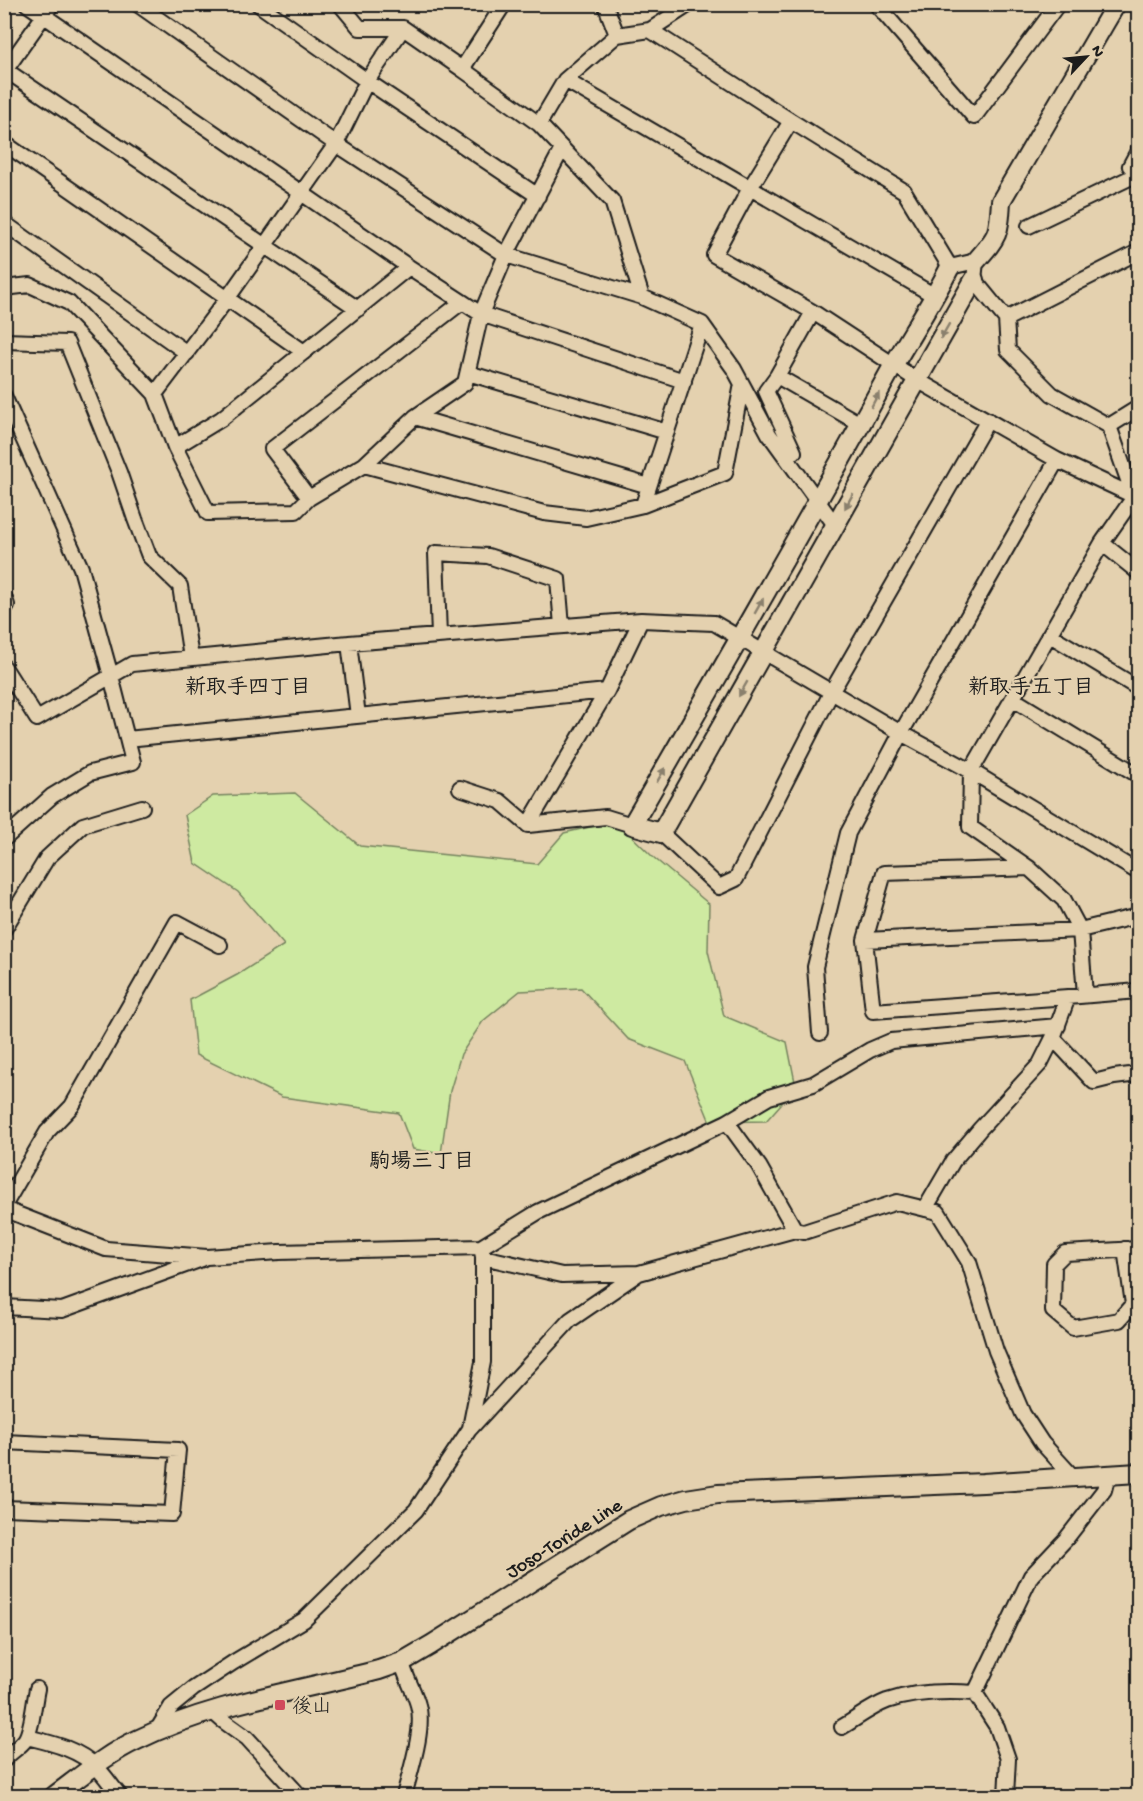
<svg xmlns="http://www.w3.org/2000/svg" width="1143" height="1801" font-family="'Gochi Hand','Klee One',sans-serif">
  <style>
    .green { fill: #ceeaa1; stroke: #75835e; stroke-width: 1.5 }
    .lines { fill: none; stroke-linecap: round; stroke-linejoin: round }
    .street-casing { stroke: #1c1c1c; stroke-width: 18 }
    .secondary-casing { stroke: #1c1c1c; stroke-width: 22 }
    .street { stroke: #e4d1af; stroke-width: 14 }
    .secondary { stroke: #e4d1af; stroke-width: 18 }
    .oneway { fill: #8a806d }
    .poi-dot { fill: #d1495b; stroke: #e4d1af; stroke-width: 2 }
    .labels { text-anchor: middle; stroke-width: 4.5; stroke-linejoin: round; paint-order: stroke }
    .street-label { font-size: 20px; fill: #1c1c1c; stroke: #e4d1af }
    .poi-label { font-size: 20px; fill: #1c1c1c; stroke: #e4d1af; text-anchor: start }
    .neighbourhood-label { font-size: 21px; font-weight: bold; fill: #1c1c1c; stroke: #e4d1af }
  </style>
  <rect width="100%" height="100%" fill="#e4d1af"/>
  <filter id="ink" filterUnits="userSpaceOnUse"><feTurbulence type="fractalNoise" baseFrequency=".0167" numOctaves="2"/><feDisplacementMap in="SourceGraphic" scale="12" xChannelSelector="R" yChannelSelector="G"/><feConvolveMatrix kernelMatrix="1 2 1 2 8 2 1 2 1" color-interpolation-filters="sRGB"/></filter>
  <g filter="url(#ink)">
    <path class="green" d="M295 793 360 846 537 864 564 833 616 821 653 857 709 904 708 951 724 1016 787 1042 796 1087 766 1121 710 1122 685 1061 628 1039 581 988 520 991 483 1021 461 1054 450 1091 441 1154 413 1149 399 1113 282 1097 196 1055 190 1000 237 975 284 945 238 892 195 863 185 815 213 796Z"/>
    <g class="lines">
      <defs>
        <path id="street" d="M27 4 409 267 481 314 684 381
          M137 4 336 144 506 255 642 297 702 324 734 369 769 434 835 525
          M258 4 367 81 538 196
          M340 4 360 28H403
          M504 4 462 69 539 124 612 201 642 297
          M605 4 617 35
          M876 4 974 117 1058 4
          M650 30 791 121 904 191 950 267 976 261 974 280 1006 319 1008 350 1052 394 1109 426 1134 497 1102 543 971 771 970 827 1029 868 1064 900 1080 930 1138 916
          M4 69 358 309
          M4 72 52 4
          M565 80 935 296
          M791 121 750 188 714 255 813 312 917 380 1057 460 1136 497
          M539 124 565 80 617 35 650 30 690 4
          M4 143 304 352
          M1138 151 1130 166 1138 174
          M4 223 187 353
          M1029 226 1138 174
          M4 288 30 285 69 303 155 394 175 447 208 513 296 511 309 498 364 465 415 417 465 383 481 314 506 255 562 149
          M1006 319 1138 252
          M4 341 67 343 119 472 135 519 149 556 180 586 191 658
          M468 373 667 432
          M777 376 862 425
          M155 394 227 299 336 144 367 81 403 28 462 69
          M4 396 81 568 111 676 133 762 90 773 52 796 4 839
          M415 417 649 486
          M1109 426 1138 408
          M175 447 221 419 409 267
          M794 452 766 391 777 376 813 312
          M364 465 544 513 586 518 643 505 702 324
          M309 498 272 449 462 302
          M643 505 725 473 742 384
          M1102 543 1138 572
          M4 596 7 605 4 609
          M1050 635 1138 688
          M439 636 436 553 488 556 558 579 562 626
          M349 643 358 716
          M4 667 37 719 132 664 349 643 641 620 714 623 901 733 971 771 1138 872
          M1013 699 1138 775
          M127 739 607 691
          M460 788 500 801 528 825 607 691 641 620
          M528 825 606 817 632 825
          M661 833 719 887 736 879 832 691 988 420
          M1029 868 884 873 865 940 873 1011 1068 997 1138 991
          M4 929 47 858 83 825 142 807
          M865 940 1080 930 1085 995
          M1068 997 1053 1038 1094 1082 1114 1077 1138 1074
          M820 1033 815 967 848 833 901 733 1057 460
          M727 1122 759 1166 795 1230
          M4 1206 47 1132 72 1106 177 922 220 945
          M4 1209 106 1249 207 1257 279 1252 481 1247 483 1257V1362L470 1428
          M925 1209 953 1161 980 1129 1040 1064 1053 1038
          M481 1247 538 1212 727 1122 769 1097 813 1084 870 1050 891 1041 1058 1026
          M1125 1249 1133 1304 1119 1320 1073 1328 1053 1311 1054 1264 1065 1253 1138 1249
          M483 1257 562 1275 639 1273
          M4 1307 62 1310 202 1259
          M4 1442 178 1450 172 1514 4 1508
          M402 1662C405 1677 414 1690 418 1705 425 1728 410 1772 404 1796
          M213 1712 222 1720 247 1738 300 1796
          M842 1727C856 1719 871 1707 887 1701 913 1692 948 1691 975 1693
          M156 1732 171 1707 193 1689 234 1662 304 1620 416 1510 469 1430 570 1320 639 1273 795 1230 804 1232 897 1202 938 1212 969 1262 996 1351 1023 1414 1042 1443 1074 1478
          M27 1737C51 1743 79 1749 96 1767 105 1775 112 1787 120 1796
          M4 1760C10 1752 19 1748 25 1740 32 1730 34 1702 37 1689
          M1006 1796 1008 1759 997 1727 975 1693 1031 1576 1066 1539 1104 1490 1108 1475"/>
        <path id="secondary" d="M976 261C998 236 999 235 1001 201L1116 4
          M950 267C933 301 912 333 893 366 808 520 720 673 632 825L661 833 974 280
          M54 1796C81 1776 107 1754 137 1740 213 1703 299 1691 379 1670L402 1662 431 1645 629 1520 661 1506 686 1499 718 1494 983 1483 1138 1473"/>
      </defs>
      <use href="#street" class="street-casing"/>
      <use href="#secondary" class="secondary-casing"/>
      <use href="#street" class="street"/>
      <use href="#secondary" class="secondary"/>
    </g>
    <defs><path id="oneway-solid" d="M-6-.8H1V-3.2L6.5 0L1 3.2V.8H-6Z" transform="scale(1.5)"/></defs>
    <g class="oneway">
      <use href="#oneway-solid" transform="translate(945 331) rotate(120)"/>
      <use href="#oneway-solid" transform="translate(875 400) rotate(-62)"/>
      <use href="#oneway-solid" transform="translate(849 501) rotate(119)"/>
      <use href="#oneway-solid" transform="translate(759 606) rotate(-60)"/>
      <use href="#oneway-solid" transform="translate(743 689) rotate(120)"/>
      <use href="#oneway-solid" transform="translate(661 775) rotate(-60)"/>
    </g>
  </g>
  <rect class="poi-dot" x="274" y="1699" width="12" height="12" rx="3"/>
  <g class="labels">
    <g class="street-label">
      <text transform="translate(563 1537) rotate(-32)" y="7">Joso-Toride Line</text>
    </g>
    <g class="poi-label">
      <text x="292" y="1712">後山</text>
    </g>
    <g class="neighbourhood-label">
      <text x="248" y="693">新取手四丁目</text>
      <text x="1031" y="693">新取手五丁目</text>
      <text x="422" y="1167">駒場三丁目</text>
    </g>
  </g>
  <rect width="1143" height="1801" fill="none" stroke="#e4d1af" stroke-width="24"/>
  <rect x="12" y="12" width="1119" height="1777" fill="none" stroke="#1c1c1c" stroke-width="2" filter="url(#ink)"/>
  <g transform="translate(1086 57) rotate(64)" stroke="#e4d1af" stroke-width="4.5" paint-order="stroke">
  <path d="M0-4.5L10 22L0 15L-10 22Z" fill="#1c1c1c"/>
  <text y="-9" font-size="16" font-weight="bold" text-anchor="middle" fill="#1c1c1c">N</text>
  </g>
</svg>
